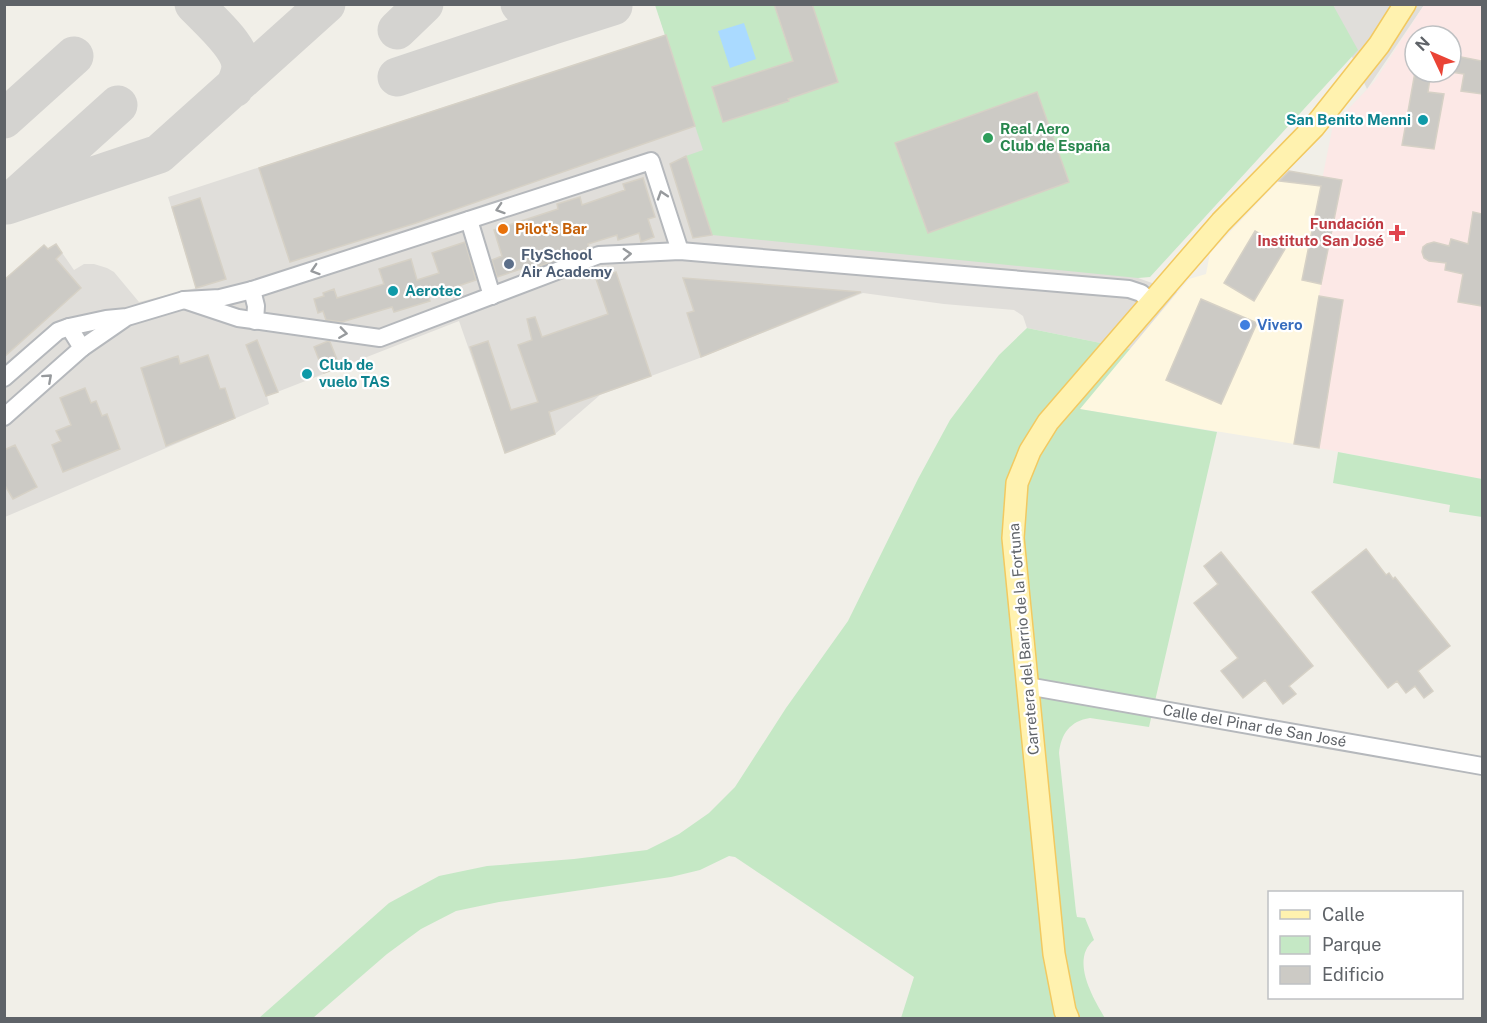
<svg xmlns="http://www.w3.org/2000/svg" width="1487" height="1023" font-family="'Public Sans',sans-serif">
  <style>
    .commercial { fill: #fef7e0 }
    .industrial { fill: #e0deda }
    .medical { fill: #fce8e6; fill-rule: evenodd }
    .green { fill: #c5e8c5 }
    .water { fill: #aadaff }
    .lines { fill: none; stroke-linecap: round; stroke-linejoin: round }
    .taxiway { stroke: #d4d3d0; stroke-width: 39 }
    .building { fill: #cccac5; stroke: #d6d1c6; stroke-width: 1.5 }
    .minor-casing { stroke: #b5b8bc; stroke-width: 20 }
    .major-casing { stroke: #f2c960; stroke-width: 24 }
    .minor { stroke: #fff; stroke-width: 16 }
    .major { stroke: #fff2af; stroke-width: 21 }
    .oneway { stroke: #979a9d }
    .culture-dot { fill: #0f9aa8; stroke: #fff; stroke-width: 2 }
    .leisure-dot { fill: #2e9e5b; stroke: #fff; stroke-width: 2 }
    .food-dot { fill: #e8710a; stroke: #fff; stroke-width: 2 }
    .health-dot { fill: #e0444e; stroke: #fff; stroke-width: 2 }
    .service-dot { fill: #5c6f8a; stroke: #fff; stroke-width: 2 }
    .shop-dot { fill: #3f7fe0; stroke: #fff; stroke-width: 2 }
    .labels { text-anchor: middle; stroke-width: 4.5; stroke-linejoin: round; paint-order: stroke }
    .culture-label { font-size: 15px; font-weight: bold; fill: #0d838f; stroke: #fff; text-anchor: start }
    .leisure-label { font-size: 15px; font-weight: bold; fill: #27864d; stroke: #fff; text-anchor: start }
    .health-label { font-size: 15px; font-weight: bold; fill: #be3a42; stroke: #fff; text-anchor: end }
    .food-label { font-size: 15px; font-weight: bold; fill: #c56008; stroke: #fff; text-anchor: start }
    .service-label { font-size: 15px; font-weight: bold; fill: #4e5e75; stroke: #fff; text-anchor: start }
    .shop-label { font-size: 15px; font-weight: bold; fill: #366cbe; stroke: #fff; text-anchor: start }
    .street-label { font-size: 15px; fill: #5f6368; stroke: #fff }
  </style>
  <rect width="100%" height="100%" fill="#f1efe8"/>
  <path class="commercial" d="M1288 171 1323 176 1302 280 1321 284 1343 300 1319 448 1079 409 1189 279 1206 274 1210 253Z"/>
  <path class="industrial" d="M656 5 1138 278 1177 292 1130 349 1027 328 1023 316 1014 310 944 304 863 293 697 359 600 395 555 434 505 453 459 321 267 396 269 404 5 517V281L44 245 48 249 56 244 74 270 84 264H94L107 268 114 272 139 302 196 288 168 197 665 35Z
    M1328 5H1424L1367 89Z"/>
  <path class="medical" d="M1424 5H1482V479L1319 448 1343 301 1319 296 1321 284 1302 280 1333 125 1375 81ZM1415 36H1451V72H1415Z"/>
  <path class="green" d="M655 5H1333L1358 50 1150 277 1138 278 712 235 686 156 703 150Z
    M1027 328 1130 349 1080 409 1217 432 1149 727 1090 718C1070 721 1061 734 1059 753L1076 912 1077 917 1085 918 1094 940C1070 959 1093 998 1105 1018H901L914 977 735 857 729 856 700 870 671 877 499 902 456 911 421 929 387 954 313 1018H259L389 903 439 876 487 866 574 859 647 850 679 834 709 813 735 787 786 708 848 621 918 479 950 420 999 355Z
    M1338 452 1482 479V517L1449 512 1450 505 1333 483Z"/>
  <path class="water" d="M744 23 756 59 730 68 718 31Z"/>
  <g class="lines">
    <path class="taxiway" d="M194 4C208 19 239 45 241 65 241 73 238 80 234 88
      M520 4 538 23 550 26 613 6
      M397 30 424 4
      M397 77 550 26
      M4 119 74 56
      M17 196 118 105
      M7 205 159 154 326 4"/>
  </g>
  <path class="building" d="M774 4H812L838 82 788 99 789 101 723 122 712 87 793 61Z
    M666 35 695 126 416 223 290 262 259 168Z
    M1451 55 1482 61V94L1461 91 1464 74 1451 72Z
    M1415 72H1431L1428 92 1444 94 1434 149 1402 145Z
    M1037 92 1069 182 928 233 895 143Z
    M686 156 712 235 693 238 670 164Z
    M1289 171 1342 180 1321 284 1302 280 1321 186 1279 181Z
    M643 178 655 217 648 219 654 237 641 242 639 233 618 240 617 235 588 244 589 248 535 268 533 265 497 277 492 260 502 256 494 230 558 209 557 204 580 197 582 205 625 190 623 184Z
    M200 198 226 279 196 288 172 207Z
    M1473 212 1482 214V306L1458 302 1463 274 1445 270 1446 263 1429 261 1424 258 1422 252 1423 247 1427 244 1434 242 1449 246 1451 239 1468 244Z
    M1255 231 1285 249 1254 301 1224 283Z
    M465 242 476 280 428 296 430 301 394 312 392 307 342 322 326 320 323 311 318 313 314 299 324 296 323 293 334 289 337 298 384 284 379 269 411 259 417 280 439 273 432 253Z
    M56 244 62 253 56 259 81 288 4 357V280L44 245 48 249Z
    M616 272 651 376 549 412 555 434 505 453 470 347 488 341 511 410 538 402 518 345 532 340 527 319 535 317 542 337 608 314 596 279Z
    M683 278 861 292 701 357 687 313 694 311Z
    M1319 296 1343 300 1319 448 1294 444Z
    M1201 299 1257 323 1221 404 1166 380Z
    M257 340 278 392 266 396 246 345Z
    M328 341 330 342 340 367 324 373 314 347Z
    M208 355 220 389 225 388 235 418 166 446 141 368 178 356 180 364Z
    M85 388 91 403 96 401 102 416 107 414 120 449 63 472 52 445 61 441 56 431 71 425 60 398Z
    M15 445 37 487 13 499 4 484V450Z
    M1366 549 1386 575 1389 573 1393 579 1395 577 1450 646 1418 671 1433 691 1424 698 1415 686 1406 693 1397 681 1388 688 1312 592Z
    M1221 552 1313 666 1289 686 1296 694 1283 704 1265 680 1243 698 1221 671 1238 658 1194 603 1218 584 1204 566Z"/>
  <g class="lines">
    <defs>
      <g id="minor">
        <path d="M469 220 492 296"/>
        <path d="M252 290 256 306 255 321"/>
        <path d="M184 300 238 318 380 338 599 255 680 251 1129 289 1141 293 1151 302"/>
        <path d="M69 327 106 319 127 317 184 300 220 298 252 290 651 161 680 251"/>
        <path d="M82 348 124 319"/>
        <path d="M4 378 58 331 69 327 82 348 4 417"/>
        <path id="s1" d="M1027 686 1482 766"/>
      </g>
      <path id="major" d="M1068 1018 1065 1011 1054 954 1013 538 1017 483 1030 451 1048 422 1221 222 1314 127 1379 45 1405 4"/>
    </defs>
    <use href="#minor" class="minor-casing"/>
    <use href="#major" class="major-casing"/>
    <use href="#minor" class="minor"/>
    <use href="#major" class="major"/>
  </g>
  <defs><path id="oneway-chevron" d="M-2-3.5L2.5 0L-2 3.5" fill="none" stroke-width="1.6" stroke-linecap="round" stroke-linejoin="round" transform="scale(1.5)"/></defs>
  <g class="oneway">
    <use href="#oneway-chevron" transform="translate(662 195) rotate(-108)"/>
    <use href="#oneway-chevron" transform="translate(500 209) rotate(162)"/>
    <use href="#oneway-chevron" transform="translate(627 254) rotate(-3)"/>
    <use href="#oneway-chevron" transform="translate(315 270) rotate(162)"/>
    <use href="#oneway-chevron" transform="translate(343 333) rotate(8)"/>
    <use href="#oneway-chevron" transform="translate(48 378) rotate(-42)"/>
  </g>
  <g class="culture-dot">
    <circle cx="1423" cy="120" r="6"/>
    <circle cx="393" cy="291" r="6"/>
    <circle cx="307" cy="374" r="6"/>
  </g>
  <circle class="leisure-dot" cx="988" cy="138" r="6"/>
  <circle class="food-dot" cx="503" cy="229" r="6"/>
  <path class="health-dot" d="M1394 224h6v6h6v6h-6v6h-6v-6h-6v-6h6z"/>
  <circle class="service-dot" cx="509" cy="264" r="6"/>
  <circle class="shop-dot" cx="1245" cy="325" r="6"/>
  <g class="labels">
    <g class="culture-label">
      <text x="1411" y="125" text-anchor="end">San Benito Menni</text>
      <text x="405" y="296">Aerotec</text>
      <text x="319" y="370">Club de<tspan x="319" dy="17">vuelo TAS</tspan></text>
    </g>
    <g class="leisure-label">
      <text x="1000" y="134">Real Aero<tspan x="1000" dy="17">Club de España</tspan></text>
    </g>
    <g class="health-label">
      <text x="1384" y="229">Fundación<tspan x="1384" dy="17">Instituto San José</tspan></text>
    </g>
    <g class="food-label">
      <text x="515" y="234">Pilot's Bar</text>
    </g>
    <g class="service-label">
      <text x="521" y="260">FlySchool<tspan x="521" dy="17">Air Academy</tspan></text>
    </g>
    <g class="shop-label">
      <text x="1257" y="330">Vivero</text>
    </g>
    <g class="street-label">
      <text transform="translate(1024 639) rotate(-95)" y="5">Carretera del Barrio de la Fortuna</text>
      <text dy="5" stroke="none"><textPath href="#s1" startOffset="231">Calle del Pinar de San José</textPath></text>
    </g>
  </g>
  <rect width="1487" height="1023" fill="none" stroke="#5f6368" stroke-width="12"/>
  <rect x="1268" y="891" width="195" height="108" fill="#ffffff" stroke="#bfc1c3" stroke-width="1.5"/>
  <rect x="1280" y="910" width="30" height="9" fill="#fff2af" stroke="#bfc1c3" stroke-width="1.5"/>
  <text x="1322" y="921" font-size="18" fill="#5f6368">Calle</text>
  <rect x="1280" y="936" width="30" height="18" fill="#c5e8c5" stroke="#bfc1c3" stroke-width="1.5"/>
  <text x="1322" y="951" font-size="18" fill="#5f6368">Parque</text>
  <rect x="1280" y="966" width="30" height="18" fill="#cccac5" stroke="#bfc1c3" stroke-width="1.5"/>
  <text x="1322" y="981" font-size="18" fill="#5f6368">Edificio</text>
  <g transform="translate(1433 54) rotate(314)"><circle r="28" fill="#ffffff" stroke="#bfc1c3" stroke-width="1.5"/>
  <path d="M0-4.5L10 22L0 15L-10 22Z" fill="#ea4335"/>
  <text y="-9" font-size="16" font-weight="bold" text-anchor="middle" fill="#5f6368">N</text>
  </g>
</svg>
